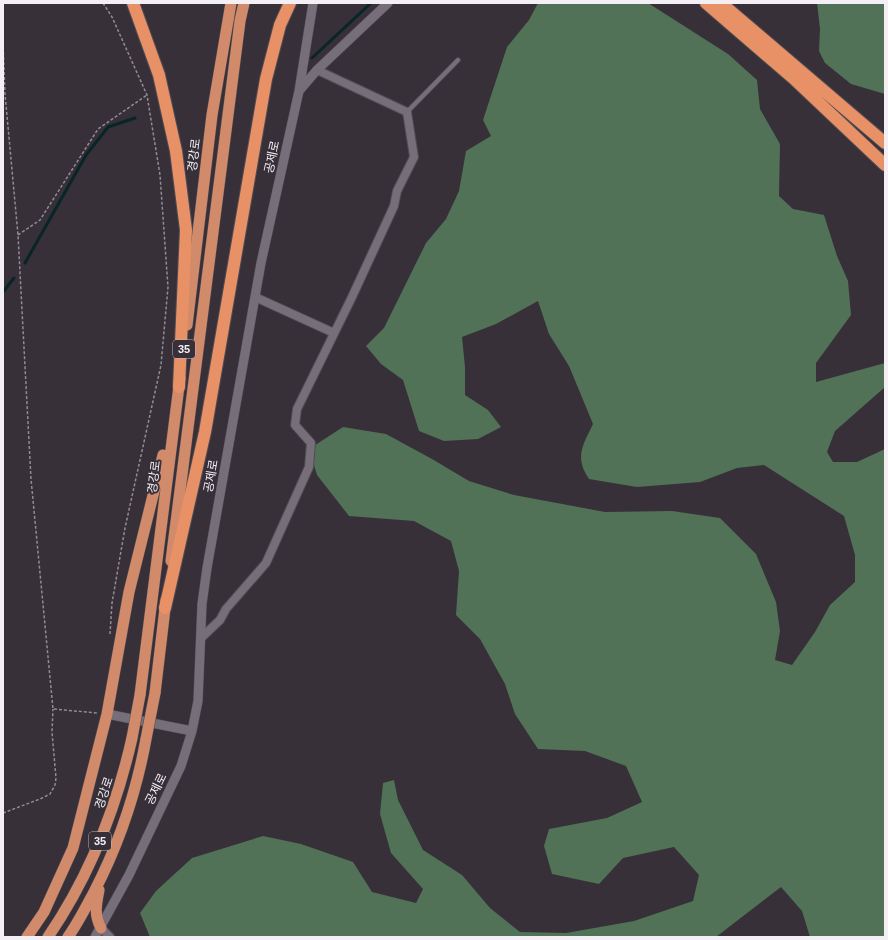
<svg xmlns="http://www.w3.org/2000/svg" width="888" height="940" font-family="Arial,'Noto Sans KR',sans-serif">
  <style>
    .forest { fill: #517256 }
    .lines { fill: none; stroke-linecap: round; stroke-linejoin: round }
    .stream { stroke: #082527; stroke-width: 3 }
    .service-casing { stroke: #514c53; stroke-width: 5.5 }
    .minor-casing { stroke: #514c53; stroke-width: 10 }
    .tertiary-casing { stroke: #514c53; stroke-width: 10 }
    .trunk-casing { stroke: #514c53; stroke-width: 12 }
    .motorway-casing { stroke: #514c53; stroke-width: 14 }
    .path { stroke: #928c94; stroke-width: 1.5; stroke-dasharray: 3 2; stroke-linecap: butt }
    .service { stroke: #766e78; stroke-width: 4 }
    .minor { stroke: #766e78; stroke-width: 8 }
    .tertiary { stroke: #766e78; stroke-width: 9 }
    .trunk { stroke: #d18a6a; stroke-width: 11 }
    .motorway { stroke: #e89166; stroke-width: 12 }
    .trunk-bridge-casing { stroke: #514c53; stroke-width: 12; stroke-linecap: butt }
    .trunk-bridge { stroke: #d18a6a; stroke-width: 11 }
    .labels { text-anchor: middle; stroke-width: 4; stroke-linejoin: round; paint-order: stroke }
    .shield { fill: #373039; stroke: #bbb6bd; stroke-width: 1 }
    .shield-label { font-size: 11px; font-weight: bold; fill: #f4eff5 }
    .street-label { font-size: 12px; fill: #f4eff5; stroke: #373039 }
  </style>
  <rect width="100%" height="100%" fill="#373039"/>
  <path class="forest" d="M538 3H648L728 54 757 80 760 109 780 144 779 196 793 209 824 215 837 256 848 281 851 315 816 363V382L885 363V387L835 431 827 452 833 462H857L885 449V937H810L802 911 781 887 716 937H150L140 913 156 891 192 858 263 836 301 844 353 862 372 892 416 903 423 889 391 853 380 814 383 783 394 780 398 800 423 850 462 875 490 908 520 932 566 933 634 921 693 901 699 875 674 847 623 858 599 884 552 874 544 846 549 829 607 818 642 802 626 766 585 751 538 749 515 714 505 684 480 639 456 615 459 571 451 541 414 521 349 516 317 475 309 449 343 427 386 434 432 459 469 481 514 495 605 512 672 511 720 518 756 554 776 602 780 631 775 660 792 665 815 632 830 605 855 582V555L844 516 764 465 737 468 700 482 637 487 589 479C574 457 583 445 593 424L569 366 549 334 538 301 496 324 462 337 465 367V395L488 410 501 427 478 439 444 441 419 431 403 380 381 364 366 346 384 328 426 243 446 219 459 191 466 151 491 136 483 120 507 47 529 20Z
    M817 3H885V94L851 84 825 63 819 51 820 29Z"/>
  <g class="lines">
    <path class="stream" d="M312 58 371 3
      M25 263 86 155 108 127 135 118
      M3 292 14 278"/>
    <defs>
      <path id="service" d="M407 112 458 60"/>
      <path id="minor" d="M255 297 334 333
        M201 638 220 620 226 609 266 563 309 467 311 443 295 425 297 409 352 297 394 206 397 191 414 157 407 112 317 70
        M101 928 110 937"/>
      <path id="tertiary" d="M299 91 317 70 388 3
        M107 714 192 731
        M95 937 129 875 181 766 192 731 198 701 202 604 207 568 261 263 299 91 313 3"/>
      <path id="trunk" d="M187 325 212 115 231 3
        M171 561 240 21 244 3
        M155 693 166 600
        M140 695 180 378
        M99 890C96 905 94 915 101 928
        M27 937 44 912 73 848 107 714 129 592 163 455
        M48 937C89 877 116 809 132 738
        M68 937C78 923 86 907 94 892 120 842 136 794 146 739"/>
      <path id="motorway" d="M133 3 159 75 176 151 186 230 179 387
        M706 3 793 78 885 165
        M721 3 885 143
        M165 608 205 432 266 79 280 25 290 3"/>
    </defs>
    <use href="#service" class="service-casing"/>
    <use href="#minor" class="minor-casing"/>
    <use href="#tertiary" class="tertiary-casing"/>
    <use href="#trunk" class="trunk-casing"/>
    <use href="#motorway" class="motorway-casing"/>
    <path class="path" d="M103 3 112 17 147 95 160 175 168 287 161 365 125 528 112 603 110 634
      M3 42 5 94 18 235 31 479 53 709 97 713
      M18 235 40 220 98 129 147 95
      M3 813 40 799 50 794 55 785 56 778 52 732 53 709"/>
    <use href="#service" class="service"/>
    <use href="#minor" class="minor"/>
    <use href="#tertiary" class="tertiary"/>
    <use href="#trunk" class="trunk"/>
    <use href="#motorway" class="motorway"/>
    <defs>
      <path id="trunk-bridge" d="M132 738 140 695
        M146 739 155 693"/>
    </defs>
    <use href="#trunk-bridge" class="trunk-bridge-casing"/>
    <use href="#trunk-bridge" class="trunk-bridge"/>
  </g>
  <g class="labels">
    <g class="shield">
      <rect x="173" y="340" width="22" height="18" rx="3"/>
      <rect x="89" y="832" width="22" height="18" rx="3"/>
    </g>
    <g class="shield-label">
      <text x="184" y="353">35</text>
      <text x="100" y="845">35</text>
    </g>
    <g class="street-label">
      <text transform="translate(194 155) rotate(-83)" y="4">경강로</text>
      <text transform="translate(272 157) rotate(-78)" y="4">공제로</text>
      <text transform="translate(211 476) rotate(-80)" y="4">공제로</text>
      <text transform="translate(154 477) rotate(-83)" y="4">경강로</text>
      <text transform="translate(156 789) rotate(-64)" y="4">공제로</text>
      <text transform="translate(104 793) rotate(-71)" y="4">경강로</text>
    </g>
  </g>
  <rect width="888" height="940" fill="none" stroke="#f4eff5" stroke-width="8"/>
</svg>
